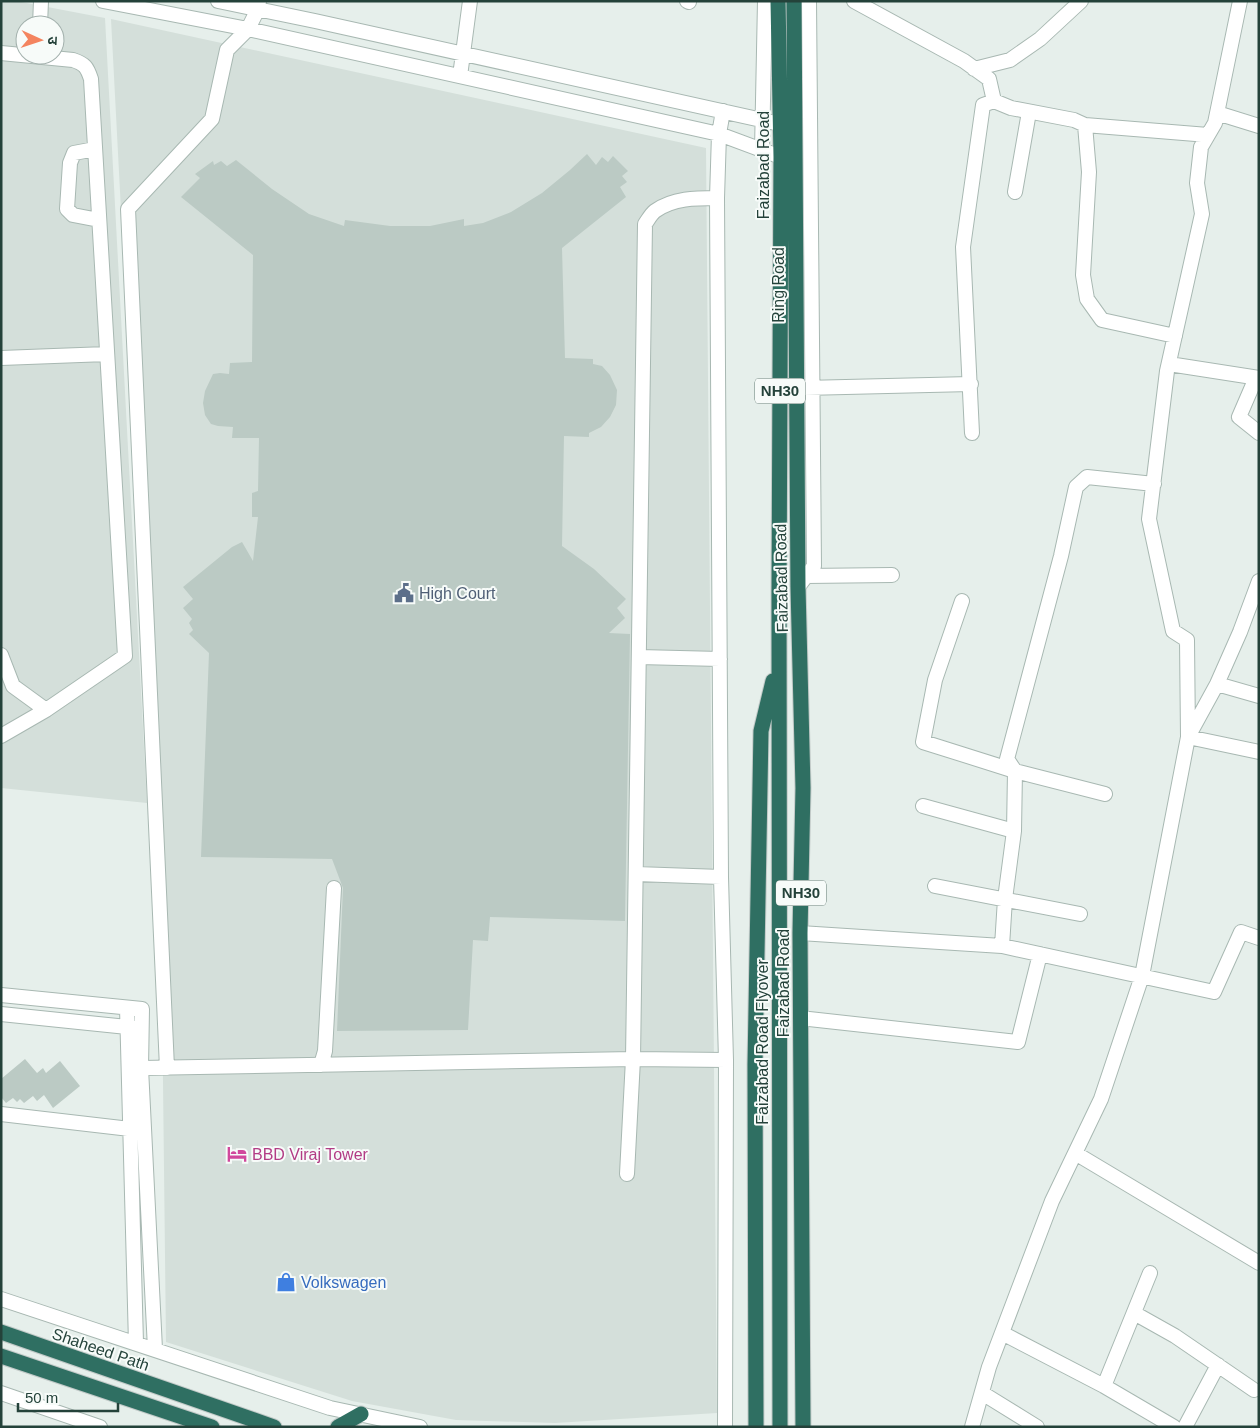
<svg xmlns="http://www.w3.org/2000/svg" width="1260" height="1428" font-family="Arial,'Noto Sans Devanagari',sans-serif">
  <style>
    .built { fill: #d4dfda; fill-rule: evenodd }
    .building { fill: #bbcac4 }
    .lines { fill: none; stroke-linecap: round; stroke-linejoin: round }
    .minor-casing { stroke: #a8b8b2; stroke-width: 16 }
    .highway-casing { stroke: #c2cac8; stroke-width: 17 }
    .minor { stroke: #fff; stroke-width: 14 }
    .highway { stroke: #2f6f62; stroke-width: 15 }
    .labels { text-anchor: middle; stroke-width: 4; stroke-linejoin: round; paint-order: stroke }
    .shield { fill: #f7fbf9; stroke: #637a73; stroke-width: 1 }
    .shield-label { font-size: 15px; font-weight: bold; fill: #24423a }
    .street-label { font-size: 16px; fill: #24423a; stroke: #f7fbf9 }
    .service-label { font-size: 16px; fill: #4e5e75; stroke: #f7fbf9; text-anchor: start }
    .hotel-label { font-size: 16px; fill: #b23c85; stroke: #f7fbf9; text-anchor: start }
    .shop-label { font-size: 16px; fill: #366cbe; stroke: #f7fbf9; text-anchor: start }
  </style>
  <rect width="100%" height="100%" fill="#e6efeb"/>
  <path class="built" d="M1 1H16L105 18 147 803 1 788ZM25 25H55V55H25Z
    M111 19 706 148 717 1413 555 1423 456 1420 352 1401 166 1342 162 995Z"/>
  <path class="building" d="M587 154 596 165 602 157 608 162 613 156 628 171 622 176 627 182 620 187 626 197 562 248 565 358 593 359V364L602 366 610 375 617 390 616 405 610 417 601 427 589 433V437L564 436 562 546 594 569 626 599 617 608 625 618 609 633 630 634 625 921 490 917 488 941 473 940 468 1030 337 1031 343 888 332 859 201 857 209 653 189 634 193 630 189 623 192 619 183 608 193 599 183 587 232 547 242 542 253 561 258 517H252V493L258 491 259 438H232L233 427 218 426 211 424 205 415 203 403 205 391 213 374 220 373 229 374 230 363 252 362 253 255 181 197 200 178 195 174 213 161 214 165 221 161 227 166 236 160 272 189 309 214 344 226 345 220 390 226H430L464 219V226L483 223 511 212 542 193 570 170Z
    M25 1059 37 1073 43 1068 46 1073 60 1061 80 1086 53 1108 44 1095 37 1101 33 1096 24 1103 20 1099 17 1102 13 1098 6 1103 1 1097V1079Z"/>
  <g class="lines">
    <defs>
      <path id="minor" d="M103 1 248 29 719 134 781 157
        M218 1 315 21 780 124
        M687 1 689 2
        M854 1 964 61 989 79 994 101
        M40 25 41 1
        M1 53 73 60C85 64 87 67 91 79L125 656 46 710 1 736
        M974 69 1010 60 1040 39 1081 1
        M460 76 470 1
        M723 111 719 134 717 198 721 877 726 1060 725 1427
        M1217 113 1259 126
        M1085 125 1089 172 1083 275 1087 299 1102 320 1175 336
        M95 149 74 153 70 163 67 209 73 215 99 220
        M762 150 765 1
        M1015 192 1029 112
        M1 358 107 354
        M1169 364 1259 378
        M1259 379 1255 380 1239 417 1259 433
        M804 388 971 384
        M972 433 963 247 983 105 994 101 1011 108 1074 120 1085 125 1208 135
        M806 576 892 575
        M1259 581 1240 632 1217 684 1188 737 1259 752
        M798 587 814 566 809 1
        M962 601 935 680 923 742 1015 771 1014 831 1005 899 1002 946
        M1 655 13 686 46 710
        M639 657 720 659
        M1217 684 1259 696
        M1105 794 1015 771 1007 759 1061 556 1076 487 1087 477 1154 484
        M923 806 1014 831
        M636 874 721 877
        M935 886 1080 914
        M800 933 1002 946 1214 992 1241 932 1259 938
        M1 995 142 1009 141 1068 155 1349
        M127 1008 136 1343
        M1 1014 137 1028
        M800 1018 1018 1042 1040 954
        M321 1065 325 1051 334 888
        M141 1068 633 1059 726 1060
        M167 1068 128 209 212 119 227 50 248 29 258 9 259 1
        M1 1114 130 1129
        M1075 1153 1259 1263
        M627 1174 633 1059 645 224C648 220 651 214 655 211 673 198 696 198 717 198
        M1 1299 330 1408 420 1427
        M1134 1313 1175 1336 1254 1390
        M1002 1333 1104 1386 1174 1427
        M1104 1386 1150 1273
        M1 1393 100 1427
        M982 1393 1037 1427
        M972 1427 989 1367 1052 1201 1101 1099 1142 976 1188 737 1187 640 1173 631 1149 519 1167 371 1202 214 1197 183 1201 147 1215 123 1240 1
        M1185 1427 1218 1365"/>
      <path id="highway" d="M778 1 781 157 779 596 780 1427
        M794 1 798 587 803 788 800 933 803 1427
        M1 1332 274 1427
        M1 1356 212 1427
        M338 1427 361 1414
        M756 1427 755 1065 761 731 773 681"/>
    </defs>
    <use href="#minor" class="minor-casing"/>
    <use href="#highway" class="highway-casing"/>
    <use href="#minor" class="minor"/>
    <use href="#highway" class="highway"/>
  </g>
  <defs>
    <symbol id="civic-bare" viewBox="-9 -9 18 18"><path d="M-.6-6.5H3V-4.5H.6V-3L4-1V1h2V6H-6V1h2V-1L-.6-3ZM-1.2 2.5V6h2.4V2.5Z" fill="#5c6f8a" stroke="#f7fbf9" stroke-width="2.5" paint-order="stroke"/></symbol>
    <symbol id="hotel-bare" viewBox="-9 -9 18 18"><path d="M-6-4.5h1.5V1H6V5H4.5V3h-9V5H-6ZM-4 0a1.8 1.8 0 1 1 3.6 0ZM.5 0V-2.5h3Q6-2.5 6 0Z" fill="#d1479c" stroke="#f7fbf9" stroke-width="2.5" paint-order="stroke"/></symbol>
    <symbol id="shop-bare" viewBox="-9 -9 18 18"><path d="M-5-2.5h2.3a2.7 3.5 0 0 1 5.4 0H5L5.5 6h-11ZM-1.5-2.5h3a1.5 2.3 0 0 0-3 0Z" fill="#3f7fe0" stroke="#f7fbf9" stroke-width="2.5" paint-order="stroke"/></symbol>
  </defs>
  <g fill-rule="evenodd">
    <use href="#civic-bare" x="390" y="579" width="28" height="28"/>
    <use href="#hotel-bare" x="223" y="1140" width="28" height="28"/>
    <use href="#shop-bare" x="272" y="1268" width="28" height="28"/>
  </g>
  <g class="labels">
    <g class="shield">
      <rect x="755" y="378.5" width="50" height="25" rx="4"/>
      <rect x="776" y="880.5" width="50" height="25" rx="4"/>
    </g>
    <g class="shield-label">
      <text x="780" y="396">NH30</text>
      <text x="801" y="898">NH30</text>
    </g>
    <g class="street-label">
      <text transform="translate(763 165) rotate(-90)" y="6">Faizabad Road</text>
      <text transform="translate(778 285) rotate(-90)" y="6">Ring Road</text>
      <text transform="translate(781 578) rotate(-91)" y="6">Faizabad Road</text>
      <text transform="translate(783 983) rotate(-90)" y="6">Faizabad Road</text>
      <text transform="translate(762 1042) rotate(-90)" y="6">Faizabad Road Flyover</text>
      <text transform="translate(101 1349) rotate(19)" y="6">Shaheed Path</text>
    </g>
    <g class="service-label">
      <text x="419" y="599">High Court</text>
    </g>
    <g class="hotel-label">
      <text x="252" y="1160">BBD Viraj Tower</text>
    </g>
    <g class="shop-label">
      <text x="301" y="1288">Volkswagen</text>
    </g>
  </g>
  <rect width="1260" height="1428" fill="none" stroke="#24423a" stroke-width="5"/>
  <g transform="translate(40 40) rotate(93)"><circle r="24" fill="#f7fbf9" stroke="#a3b1ad"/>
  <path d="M0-4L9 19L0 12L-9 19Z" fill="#f4845f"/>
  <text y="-8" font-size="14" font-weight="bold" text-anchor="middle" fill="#24423a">उ</text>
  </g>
  <path d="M18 1403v8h100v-8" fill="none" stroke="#24423a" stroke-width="2.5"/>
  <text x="25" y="1403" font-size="15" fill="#24423a" stroke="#f7fbf9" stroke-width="4" paint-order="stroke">50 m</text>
</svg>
